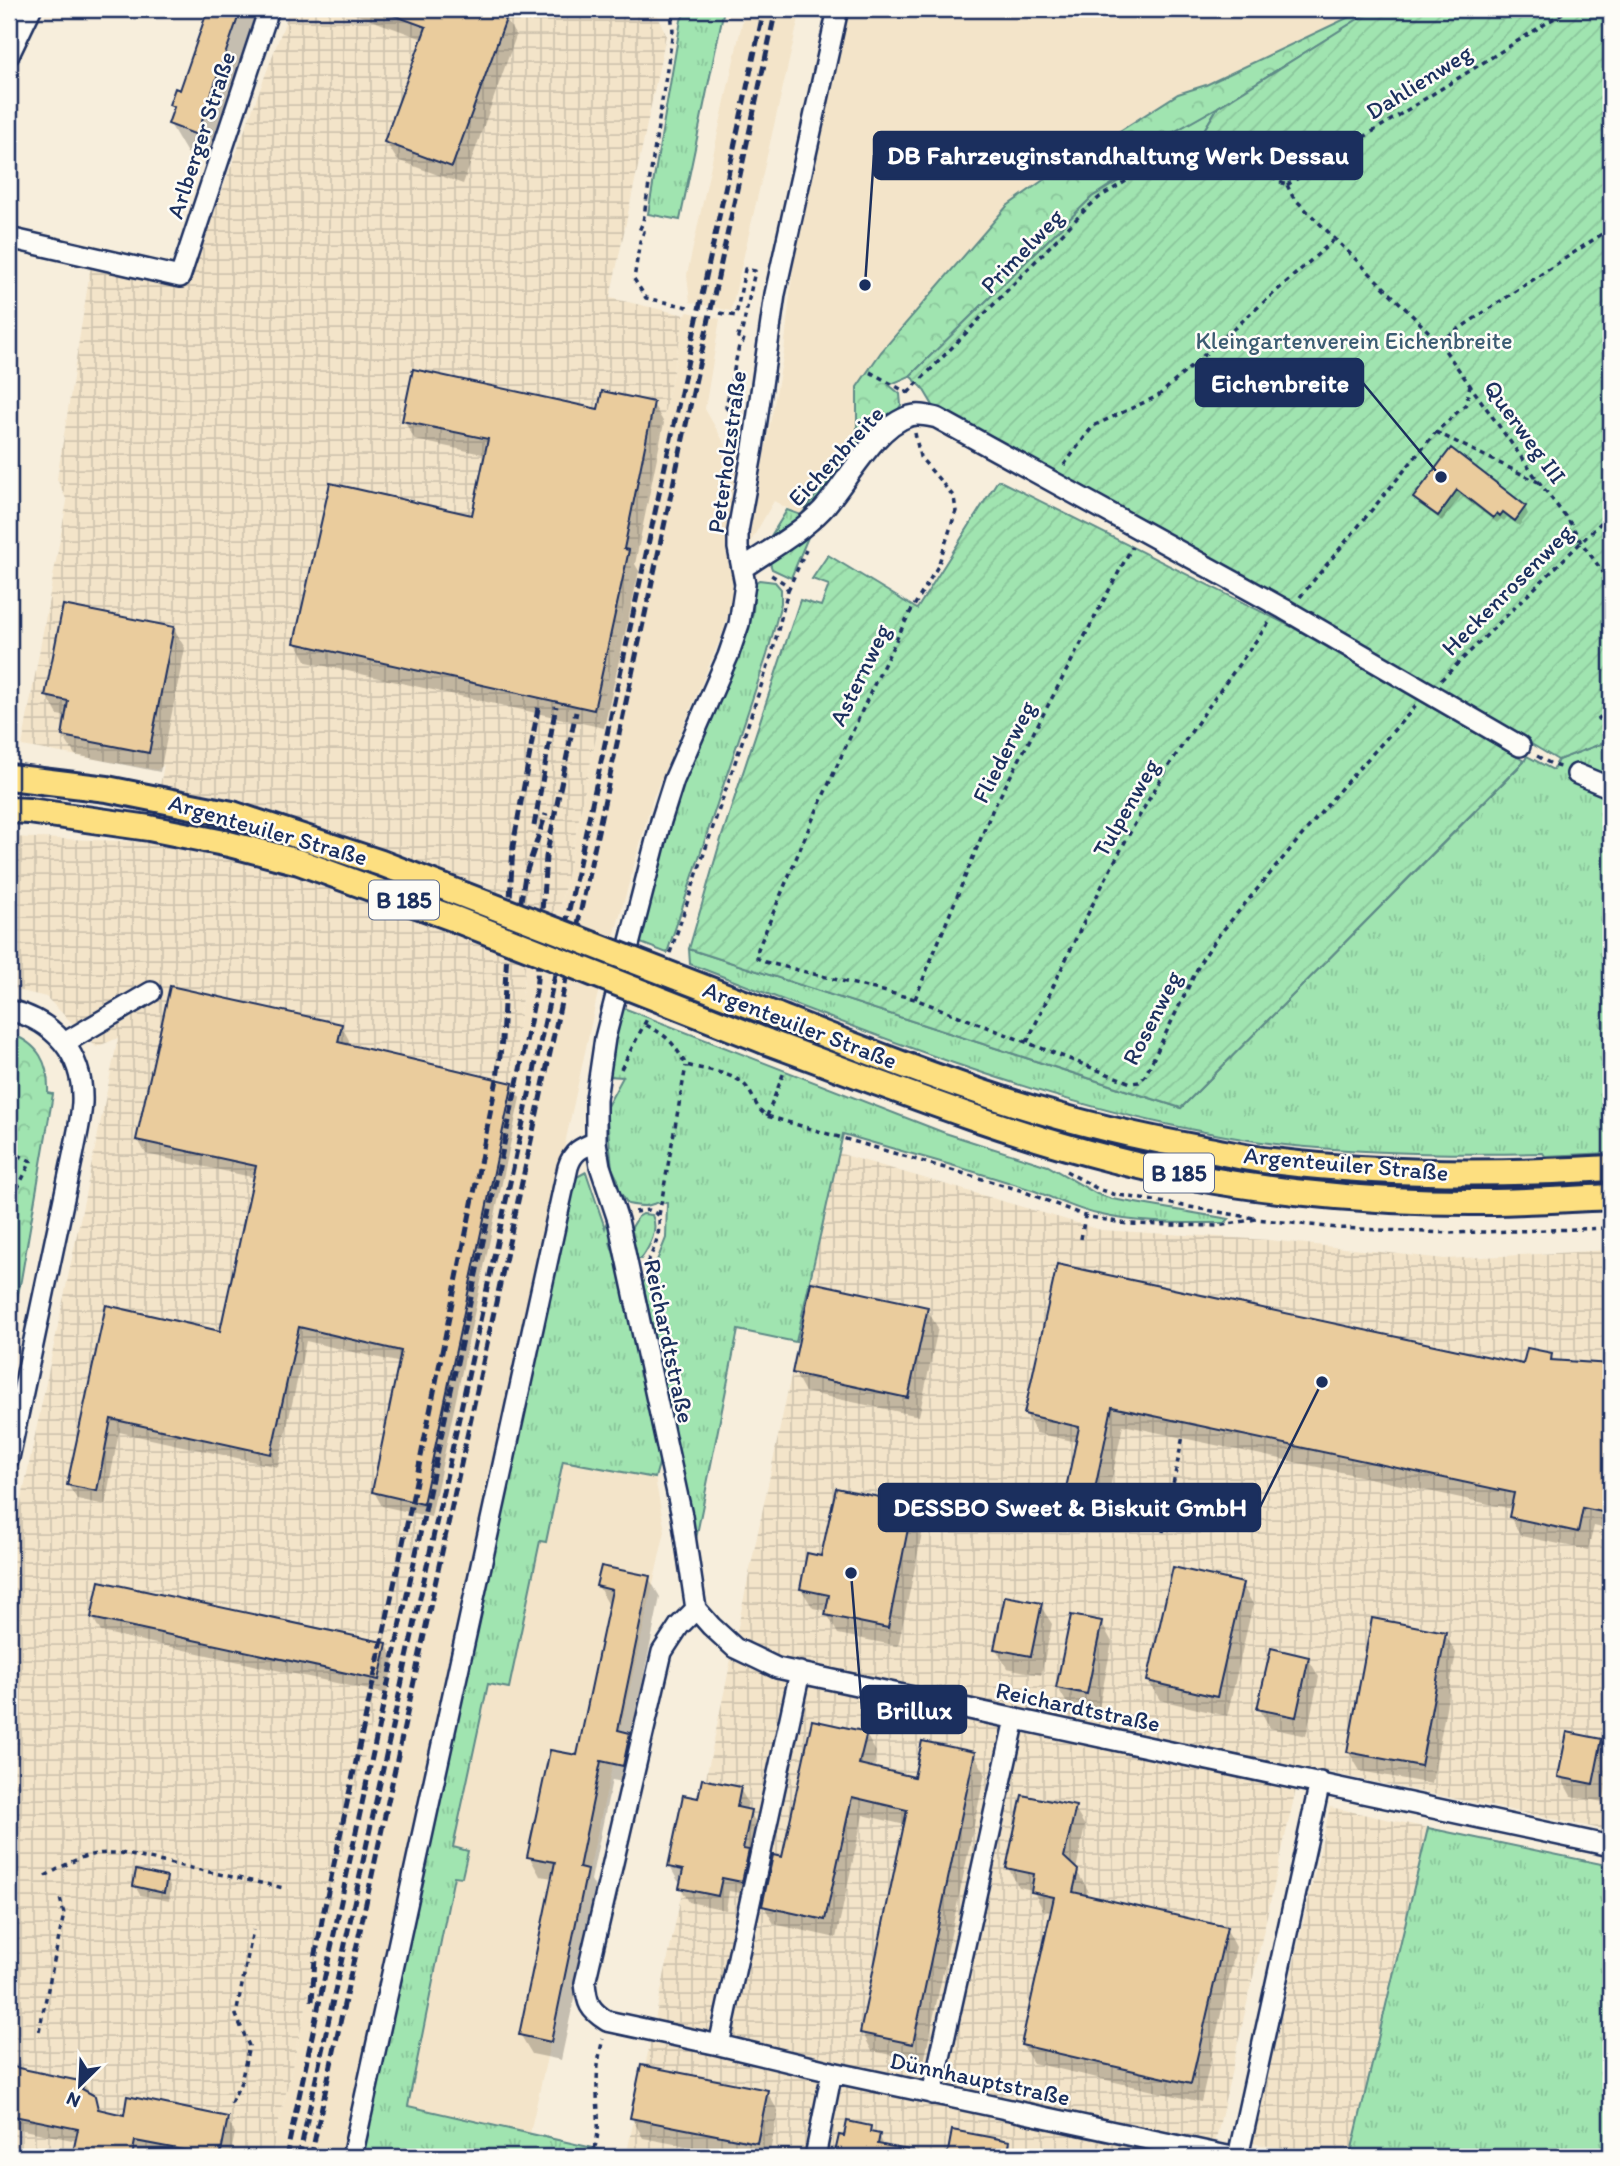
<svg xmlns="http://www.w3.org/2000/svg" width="1620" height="2166" font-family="Itim,sans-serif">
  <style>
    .built { fill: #f3e4c9 }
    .industrial { fill: url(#industrial-grid) }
    .grass { fill: url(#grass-tufts); stroke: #5e8a87; stroke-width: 2 }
    .forest { fill: url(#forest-crowns); stroke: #5e8a87; stroke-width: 2 }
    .garden { fill: url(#garden-furrows); stroke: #5e8a87; stroke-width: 2 }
    .shadow { fill: #0003 }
    .building { fill: #eacc9d; stroke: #1b2f5e; stroke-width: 2 }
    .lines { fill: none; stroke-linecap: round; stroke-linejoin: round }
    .minor-casing { stroke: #1b2f5e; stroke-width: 24 }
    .major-casing { stroke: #1b2f5e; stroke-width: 30 }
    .path { stroke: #1b2f5e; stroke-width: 3.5; stroke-dasharray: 5 5; stroke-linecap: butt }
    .minor { stroke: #fdfcf7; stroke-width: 19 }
    .major { stroke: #fddf80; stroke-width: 24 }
    .rail { stroke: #1b2f5e; stroke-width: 5; stroke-dasharray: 10 5; stroke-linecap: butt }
    .major-bridge-casing { stroke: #1b2f5e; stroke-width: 30; stroke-linecap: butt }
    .major-bridge { stroke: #fddf80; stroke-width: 24 }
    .labels { text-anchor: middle; stroke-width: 5; stroke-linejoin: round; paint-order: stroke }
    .shield { fill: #fdfcf7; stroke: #5f6c8c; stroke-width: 2 }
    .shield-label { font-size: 23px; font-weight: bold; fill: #1b2f5e }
    .street-label { font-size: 24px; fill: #1b2f5e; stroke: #fdfcf7 }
    .park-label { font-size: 24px; fill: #3c5c72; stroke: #fdfcf7 }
    .leader { fill: none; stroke: #1b2f5e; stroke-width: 2.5 }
    .callout-dot { fill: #1b2f5e; stroke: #fdfcf7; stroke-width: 2.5 }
    .callout { fill: #1b2f5e; stroke: #1b2f5e; stroke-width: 2.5 }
    .callout-label { font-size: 26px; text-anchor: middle; font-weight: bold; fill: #fff }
  </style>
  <defs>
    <pattern id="industrial-grid" width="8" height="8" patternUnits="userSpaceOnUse" patternTransform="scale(1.75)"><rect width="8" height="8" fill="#f3e4c9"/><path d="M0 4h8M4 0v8" fill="none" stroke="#d0c4af"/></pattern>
    <pattern id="grass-tufts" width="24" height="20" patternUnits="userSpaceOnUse" patternTransform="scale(1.75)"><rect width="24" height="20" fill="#a0e4b0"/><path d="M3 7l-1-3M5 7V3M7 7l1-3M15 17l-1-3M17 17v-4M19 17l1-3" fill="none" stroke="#89c49a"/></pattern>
    <pattern id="forest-crowns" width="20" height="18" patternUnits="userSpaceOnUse" patternTransform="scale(1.75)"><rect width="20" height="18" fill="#a0e4b0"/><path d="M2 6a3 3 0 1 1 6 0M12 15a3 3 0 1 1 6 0" fill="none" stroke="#89c49a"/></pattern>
    <pattern id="garden-furrows" width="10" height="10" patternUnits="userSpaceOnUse" patternTransform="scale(1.75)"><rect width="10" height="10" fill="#a0e4b0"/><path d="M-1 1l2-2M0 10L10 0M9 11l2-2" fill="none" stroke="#89c49a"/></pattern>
  </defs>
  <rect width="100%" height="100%" fill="#f7eedc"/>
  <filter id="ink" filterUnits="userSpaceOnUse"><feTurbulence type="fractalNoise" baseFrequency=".0143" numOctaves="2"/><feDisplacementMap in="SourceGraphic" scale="14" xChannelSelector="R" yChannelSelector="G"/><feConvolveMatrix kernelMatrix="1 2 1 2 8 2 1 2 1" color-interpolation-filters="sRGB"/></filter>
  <g filter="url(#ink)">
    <path class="built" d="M745 9H801L731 311 690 302 687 275Z
      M843 9H1366L1206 85 1178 94 1049 176 1007 206 881 352 857 387V440L801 516 774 501 732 574V601L722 635 653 798 597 997 344 2157H271L424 1503 513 1082 528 939 553 942 685 315 688 312 720 319 705 409 738 467 726 556 744 523 757 491 784 352 798 219Z
      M563 1460 655 1478 665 1531 530 2133 408 2106 454 1875 462 1877 467 1851 453 1848 488 1684 509 1687 540 1541H546Z"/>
    <path class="industrial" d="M290 9H655L666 35 610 298 685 315 553 942 528 940 513 1082 424 1503 271 2157H9V1560L118 1038 96 1047 46 997 9 988V837L149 842 164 765 157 770 22 746 67 501 57 479 91 265 194 266Z
      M838 1153 1101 1230 1269 1240 1445 1259 1611 1250V1831L1301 1767 1212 2157H626Z
      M1330 1807 1428 1828 1350 2157H1327L1252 2143Z"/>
    <path class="grass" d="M687 9H724L680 220 648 214 681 20Z
      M1218 107 1204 130 1116 181 1117 164Z
      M857 440 853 460 820 504 766 544 787 510 801 515Z
      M813 525 791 578 772 569 769 560Z
      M759 580 775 582 781 589V603L767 655 667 953 638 942 671 817 693 756 748 631 753 612 755 583Z
      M1611 740V1153L1545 1156 1543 1153C1457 1155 1371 1154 1285 1145 1247 1141 1208 1133 1170 1125 1005 1090 848 1024 690 964L689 949 1181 1108 1524 762 1527 756 1553 770 1558 760Z
      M621 1007 945 1133 1048 1166 1097 1194 1112 1199 1229 1219 1225 1223C1182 1223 1139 1224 1097 1214 1075 1209 1054 1198 1032 1190 970 1169 906 1153 843 1134L796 1342 738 1330 696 1539 643 1283 656 1263 666 1238 667 1203C654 1201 655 1205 645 1206 640 1206 633 1205 628 1204L622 1195 610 1242 621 1277 660 1460 655 1478 563 1461 546 1542 540 1541 509 1688 488 1684 453 1847 468 1851 462 1877 454 1876 408 2106 602 2150V2157H358L575 1178 586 1172 605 1228 618 1180 612 1168 606 1108 623 1077 608 1076Z
      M643 1214 652 1215C659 1230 650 1246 641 1259H637L631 1229 638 1217Z
      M1428 1828 1611 1866V2157H1350Z"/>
    <path class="forest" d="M1366 9H1374L1218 107 1117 164 1116 181 1092 197 910 376 889 385 900 394 901 405 894 416 853 460 857 440V387L881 352 1007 206 1049 176 1178 94 1206 85Z
      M9 1033C39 1044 49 1062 48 1093L53 1094 21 1280 9 1334Z"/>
    <path class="garden" d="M1374 9H1611V740L1558 760 1302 607 934 407 922 387 910 376 1092 197 1204 130 1218 107Z
      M998 480 1292 627 1524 761 1181 1108 689 949 721 839 800 600 821 606 829 585 812 579 828 555 917 609Z"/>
    <path class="shadow" d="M9 9H18L9 25Z
      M207 9H262L214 163 187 153 170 124 174 111 171 105 181 92 209 12Z
      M347 9H481L505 18 516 36 463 184 397 160 386 142 423 39 349 12Z
      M653 404 664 423 635 564 639 571 604 728 307 662 296 642 473 517 487 455 415 440 404 420 600 411Z
      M1451 450 1525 507 1528 514 1519 526 1507 517 1504 521 1501 519 1497 523 1461 496 1442 521 1419 504 1416 498Z
      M173 628 185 648 160 772 75 755 63 736 67 717 58 715 47 696Z
      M341 1025 349 1040 348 1046 512 1084 520 1098 431 1517 382 1506 374 1492 401 1363 306 1341 278 1467 119 1432 105 1505 77 1499 68 1485 107 1307 222 1333 256 1178 146 1154 138 1140Z
      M926 1308 938 1328 919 1416 805 1392 794 1372Z
      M1551 1355 1555 1362 1611 1365V1530L1594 1526 1588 1550 1521 1536 1510 1517 1512 1509 1123 1425 1104 1517 1078 1512 1067 1493 1077 1442 1036 1433 1026 1414 1525 1367Z
      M912 1505 924 1525 898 1646 838 1634 827 1614V1611L813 1608 801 1589 823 1559Z
      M649 1578 660 1597 631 1738 640 1754 634 1784 612 1780 591 1880 597 1891 561 2060 532 2054 520 2034 553 1878 540 1876 529 1856 578 1757 610 1607 598 1586Z
      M1242 1585 1253 1604 1227 1716 1160 1700 1148 1681Z
      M1040 1605 1052 1624 1041 1675 1007 1668 996 1649Z
      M93 1618 386 1644 394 1659 387 1694 101 1632Z
      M1101 1622 1112 1642 1098 1713 1069 1707 1058 1688Z
      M1445 1634 1456 1653 1432 1784 1360 1771 1349 1752Z
      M1308 1658 1319 1677 1306 1736 1270 1728 1259 1708Z
      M1611 1697V1773L1610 1772 1603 1802 1571 1796 1560 1776 1568 1734 1602 1741Z
      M865 1733 876 1752 873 1769 915 1779 974 1754 985 1773 924 2062 872 2051 862 2032 905 1825 863 1815 836 1938 774 1924 764 1906 783 1859Z
      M740 1789 748 1803 746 1811H749L758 1826 750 1895 729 1891 726 1910 689 1902 681 1888 682 1882 678 1881 670 1867 699 1801Z
      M1074 1808 1085 1826 1076 1870 1088 1890 1086 1897 1226 1928 1236 1947 1201 2102 1033 2063 1022 2045 1053 1912 1043 1910 1033 1890 1019 1887 1008 1868Z
      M166 1878 171 1888 169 1901 140 1895 135 1886Z
      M9 2059 16 2069 83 2083 103 2112 125 2117 227 2119 235 2133 230 2157H158L143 2154 142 2157H78L75 2152 77 2141 9 2127Z
      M767 2092 778 2111 769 2157H743L643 2138 632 2118Z
      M870 2128 874 2134 879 2135 889 2157H836L840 2137Z
      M954 2132 1009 2143 1018 2157H949Z"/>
    <path class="building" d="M208 9H241L197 135 168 124 174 107 169 105 175 88 180 90Z
      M382 9H486L507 16 452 167 384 142 426 27 382 11Z
      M413 369 598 409 602 391 654 402 624 549 629 550 594 710 294 643 330 483 472 515 488 439 402 421Z
      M1451 448 1526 506 1515 521 1503 512 1500 516 1497 513 1493 518 1457 490 1438 516 1413 498Z
      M63 605 174 627 149 753 62 736 68 701 45 696Z
      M170 986 342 1024 338 1042 513 1083 423 1504 372 1492 401 1351 299 1327 271 1454 111 1419 97 1491 67 1485 106 1305 220 1331 256 1166 136 1140Z
      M1057 1264 1523 1364 1527 1348 1552 1353 1551 1360 1611 1364V1494L1607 1513 1583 1508 1578 1532 1509 1517 1514 1493 1112 1407 1093 1499 1065 1493 1079 1427 1024 1414Z
      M811 1282 928 1307 908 1398 792 1373Z
      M836 1488 913 1504 888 1628 825 1615 829 1595 800 1589 807 1553 821 1556Z
      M601 1566 650 1576 618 1730 630 1733 623 1766 601 1761 579 1868 587 1870 551 2042 519 2035 555 1862 527 1857 550 1750 577 1755 612 1590 596 1586Z
      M1173 1567 1243 1583 1217 1697 1147 1681Z
      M99 1581 387 1643 379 1680 91 1618Z
      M1005 1596 1042 1603 1031 1656 994 1649Z
      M1071 1615 1102 1621 1087 1694 1056 1688Z
      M1372 1618 1446 1632 1421 1766 1347 1752Z
      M1271 1648 1309 1657 1296 1717 1257 1709Z
      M812 1720 867 1732 859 1764 914 1777 922 1741 975 1752 913 2044 860 2033 907 1810 852 1797 825 1920 762 1906 773 1855 782 1857Z
      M1567 1732 1602 1739 1593 1784 1558 1777Z
      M702 1779 741 1787 737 1807 751 1810 743 1849 749 1850 742 1882 722 1878 718 1896 679 1888 683 1870 668 1867 683 1795 698 1798Z
      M1022 1795 1076 1806 1064 1857 1078 1870 1073 1892 1227 1927 1191 2084 1021 2045 1054 1897 1031 1892 1034 1874 1006 1868Z
      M136 1870 167 1877 164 1893 133 1886Z
      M641 2065 768 2090 757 2143 630 2118Z
      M9 2066 84 2082 82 2089 95 2096 98 2109 124 2115 127 2096 228 2117 220 2157 135 2141 132 2157H97L73 2152 78 2129 9 2115Z
      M847 2121 871 2126 870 2132 880 2134 878 2144 908 2150 907 2157H834L839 2135 844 2136Z
      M952 2130 1010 2141 1007 2157H947Z"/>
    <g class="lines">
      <defs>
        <path id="minor" d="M838 9 775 294 753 448 738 531V548L745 584 739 624 728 656 674 780 661 821 605 1038 596 1099V1142L600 1166 618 1220 682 1516 696 1609 711 1626 735 1648 777 1668 1611 1846
          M9 55 31 9
          M9 238 180 277 269 9
          M743 568C769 550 800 533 822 510 846 484 875 426 910 416 919 413 928 416 937 418L1284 609 1520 746
          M1577 774 1611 788
          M9 1010C54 1021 84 1054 82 1103 81 1119 77 1135 74 1151L9 1458
          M64 1043 151 992
          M696 1609 679 1626 662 1652 585 1983C587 2003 589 2010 607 2021L719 2045
          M800 1672 719 2045 832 2072 1232 2157
          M932 2094 1015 1719
          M352 2157 568 1167C573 1151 581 1148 596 1142
          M815 2157 832 2072
          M1238 2157 1320 1782"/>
        <path id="major" d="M9 777 107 789 232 814
          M9 810 29 811
          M775 1015C854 1046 932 1077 1014 1103 1078 1123 1143 1138 1209 1150 1230 1154 1251 1159 1272 1161 1385 1175 1498 1175 1611 1168
          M765 1041C880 1083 993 1129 1111 1159 1227 1189 1364 1203 1484 1202 1527 1202 1569 1199 1611 1197"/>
      </defs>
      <use href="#minor" class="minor-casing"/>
      <use href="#major" class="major-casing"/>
      <path class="path" d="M668 9 671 12 673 31 643 222 639 231 644 232 640 241 634 279 646 298 688 307
        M1287 185 1293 197 1439 342 1539 482 1571 524 1581 542 1611 583
        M1287 185 1569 9
        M720 313 736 316 745 269 755 271 742 331 739 333 738 337 744 338 743 342 739 346 726 407 736 423
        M1439 342 1611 228
        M870 372 908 393
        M908 393 1087 208 1100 197 1175 151C1199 140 1229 142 1251 158 1264 167 1272 179 1287 185
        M1436 432 1538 482
        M915 433 920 457 954 497 956 511 938 566 908 616 871 691 811 823 758 949 757 958 765 962 915 999 1131 1083 1139 1082 1145 1076 1201 961 1219 935 1343 786 1416 706
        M1064 465 1093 426 1158 396 1335 239
        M788 590 806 550
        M1300 597 1436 432 1466 404 1470 385
        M1441 680 1611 513
        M1597 720 1611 707
        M1537 756C1545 760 1551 765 1560 767
        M670 953 772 654 788 590 784 583 768 573
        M915 999 992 811 1132 547
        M646 1025C669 1037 673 1042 686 1065 704 1070 737 1072 748 1089 755 1099 756 1109 767 1116L1020 1190 1085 1216 1127 1224 1218 1226 1256 1219 1337 1228 1449 1233 1611 1228
        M1027 1042C1068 955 1108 867 1158 784 1191 728 1232 675 1270 621
        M621 1069 648 1017
        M767 1116 784 1072
        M9 1151 31 1161 9 1206
        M1066 1171 1098 1189 1113 1194 1254 1218
        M635 1212 649 1210 659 1215C660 1234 656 1246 647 1263
        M659 1215 686 1066
        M1081 1239 1085 1216
        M9 1287V1291
        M1163 1532 1183 1436
        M45 1876C77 1859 84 1852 121 1853L284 1888
        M39 2031 64 1914 60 1898
        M231 2103 241 2082 249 2046 236 2015 253 1930
        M589 2157C604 2140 596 2106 597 2085 597 2069 599 2054 603 2039"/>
      <use href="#minor" class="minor"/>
      <use href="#major" class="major"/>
      <path class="rail" d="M534 826 556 706
        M516 932 525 876 546 814
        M312 2001 315 1959 323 1915 412 1501 497 1079 502 1040 513 846 539 703
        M286 2157 527 1037 536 992 546 857 576 712
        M299 2157 764 9
        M311 2157 776 9"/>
      <defs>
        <path id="major-bridge" d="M29 811 149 828 229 844 299 862 455 919 765 1041
          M232 814 381 863 775 1015"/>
      </defs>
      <use href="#major-bridge" class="major-bridge-casing"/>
      <use href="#major-bridge" class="major-bridge"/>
    </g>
  </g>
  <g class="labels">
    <g class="shield">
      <rect x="369" y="880.5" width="70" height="39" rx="5"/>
      <rect x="1144" y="1153.5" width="70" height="39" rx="5"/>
    </g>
    <g class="shield-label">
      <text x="404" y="908">B 185</text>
      <text x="1179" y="1181">B 185</text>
    </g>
    <g class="street-label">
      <text transform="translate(1419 82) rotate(-32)" y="8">Dahlienweg</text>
      <text transform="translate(201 135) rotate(-72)" y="8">Arlberger Straße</text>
      <text transform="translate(1022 251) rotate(-46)" y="8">Primelweg</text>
      <text transform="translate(1525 432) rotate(54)" y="8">Querweg III</text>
      <text transform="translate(727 452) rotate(-82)" y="8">Peterholzstraße</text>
      <text transform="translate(836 456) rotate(-47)" y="8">Eichenbreite</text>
      <text transform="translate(1507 590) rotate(-45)" y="8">Heckenrosenweg</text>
      <text transform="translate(860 675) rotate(-64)" y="8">Asternweg</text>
      <text transform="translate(1004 752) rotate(-63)" y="8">Fliederweg</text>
      <text transform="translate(1126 808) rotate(-60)" y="8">Tulpenweg</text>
      <text transform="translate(268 830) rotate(16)" y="8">Argenteuiler Straße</text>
      <text transform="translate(1152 1018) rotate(-63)" y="8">Rosenweg</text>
      <text transform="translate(800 1025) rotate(21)" y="8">Argenteuiler Straße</text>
      <text transform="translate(1346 1164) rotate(5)" y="8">Argenteuiler Straße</text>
      <text transform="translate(669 1341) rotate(78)" y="8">Reichardtstraße</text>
      <text transform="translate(1078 1707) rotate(12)" y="8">Reichardtstraße</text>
      <text transform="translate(980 2079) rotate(12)" y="8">Dünnhauptstraße</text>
    </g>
    <g class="park-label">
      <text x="1354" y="349">Kleingartenverein Eichenbreite</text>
    </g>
  </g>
  <path class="leader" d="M865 285L874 155M1441 477L1363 383M1322 1382L1260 1507M851 1573L862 1709"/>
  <g class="callout-dot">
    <circle cx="865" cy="285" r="7"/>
    <circle cx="1441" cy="477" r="7"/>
    <circle cx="1322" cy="1382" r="7"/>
    <circle cx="851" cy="1573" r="7"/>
  </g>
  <g class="callout">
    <rect x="874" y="132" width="488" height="47" rx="7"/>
    <rect x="1196" y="359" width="167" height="47" rx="7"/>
    <rect x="879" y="1484" width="381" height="47" rx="7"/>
    <rect x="862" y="1686" width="104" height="47" rx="7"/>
  </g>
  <g class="callout-label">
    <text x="1118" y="164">DB Fahrzeuginstandhaltung Werk Dessau</text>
    <text x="1280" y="392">Eichenbreite</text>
    <text x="1070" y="1516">DESSBO Sweet &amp; Biskuit GmbH</text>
    <text x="914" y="1719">Brillux</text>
  </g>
  <rect width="1620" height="2166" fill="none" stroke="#fdfcf7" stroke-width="35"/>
  <rect x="18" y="18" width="1585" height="2131" fill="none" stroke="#1b2f5e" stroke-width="2.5" filter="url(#ink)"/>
  <g transform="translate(80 2085) rotate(204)" stroke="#fdfcf7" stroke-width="5" paint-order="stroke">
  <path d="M0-5L12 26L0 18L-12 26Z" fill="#1b2f5e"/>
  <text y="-10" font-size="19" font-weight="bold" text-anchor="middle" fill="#1b2f5e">N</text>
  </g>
</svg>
